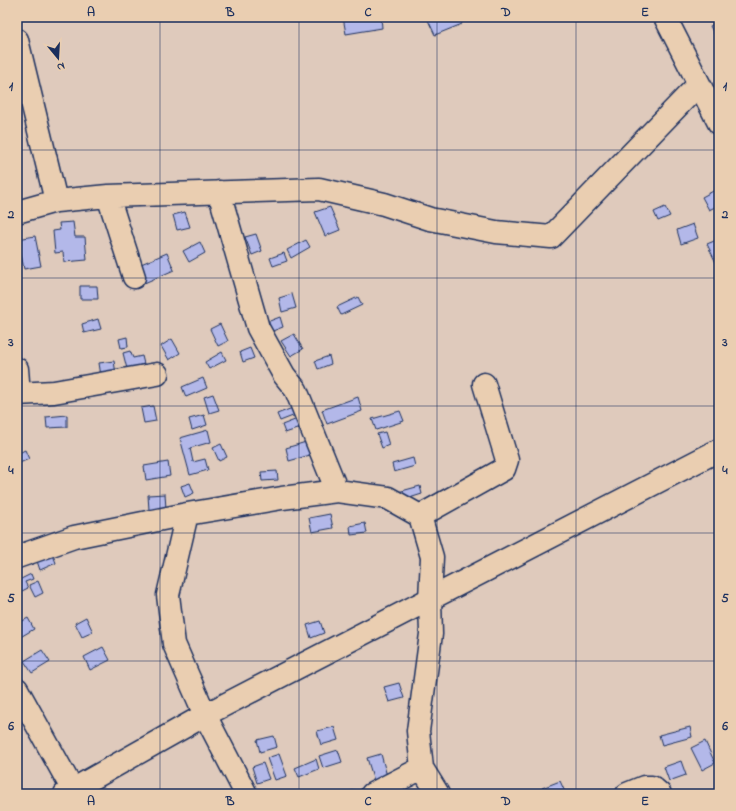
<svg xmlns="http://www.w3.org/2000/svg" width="736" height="811" font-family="'Indie Flower',sans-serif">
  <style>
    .building { fill: #b3b8e9; stroke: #1b2f5e }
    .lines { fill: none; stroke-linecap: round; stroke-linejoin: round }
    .minor-casing { stroke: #1b2f5e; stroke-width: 25 }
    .major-casing { stroke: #1b2f5e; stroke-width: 25 }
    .minor { stroke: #eaceb1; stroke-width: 22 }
    .major { stroke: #eaceb1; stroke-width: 22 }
    .grid { fill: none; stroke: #1b2f5e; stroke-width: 1; stroke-opacity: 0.55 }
    .neatline { fill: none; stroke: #1b2f5e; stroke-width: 1.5 }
    .grid-label { font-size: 13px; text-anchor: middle; font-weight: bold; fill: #1b2f5e }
  </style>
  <rect width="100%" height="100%" fill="#dfcabc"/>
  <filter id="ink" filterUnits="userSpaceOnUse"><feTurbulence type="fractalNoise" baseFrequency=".025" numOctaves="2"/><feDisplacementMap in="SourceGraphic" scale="8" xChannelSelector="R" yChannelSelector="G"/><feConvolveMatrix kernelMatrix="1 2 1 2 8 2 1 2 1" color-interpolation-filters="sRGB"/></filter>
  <g filter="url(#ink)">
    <path class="building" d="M343 17H381L382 28 346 34Z
      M430 17H459L462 24 435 35 427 18Z
      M719 21V32L714 34 710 26Z
      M719 188V205L709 210 702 197Z
      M330 207 340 230 325 236 315 212Z
      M665 207 670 216 658 221 654 212Z
      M185 212 190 227 177 230 173 215Z
      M73 222 75 237H85L87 260 64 262 63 252 55 253 53 231 60 230 59 223Z
      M693 224 698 238 681 244 677 230Z
      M256 234 262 251 252 255 245 237Z
      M35 236 41 266 24 269 18 239Z
      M719 239V269L707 244Z
      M306 240 310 247 291 258 287 250Z
      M200 242 205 253 189 262 183 251Z
      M167 253 174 270 142 284 134 267Z
      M284 253 287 261 273 266 270 258Z
      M80 286H97L98 299H80Z
      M292 294 296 308 282 312 279 298Z
      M358 297 362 305 341 315 337 307Z
      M280 317 283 327 270 332 267 322Z
      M98 319 101 329 84 333 82 324Z
      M220 324 228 341 218 346 210 329Z
      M294 334 303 349 291 356 281 341Z
      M127 337 128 347 121 348 119 339Z
      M172 339 180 353 169 360 161 346Z
      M250 348 254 358 243 362 240 352Z
      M130 351 133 358 142 356 144 364 127 369 123 353Z
      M222 352 226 360 209 369 205 362Z
      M329 356 331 364 318 369 315 361Z
      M114 361 116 374 101 376 99 363Z
      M203 378 207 388 186 397 182 387Z
      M213 394 219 410 209 413 204 397Z
      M358 397 362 411 327 424 322 410Z
      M153 406 156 421 144 423 141 408Z
      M295 407 298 414 280 421 277 414Z
      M400 411 404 421 376 430 372 419Z
      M67 415V427L47 428 46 417Z
      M204 415 207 425 192 430 189 419Z
      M300 418 303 427 285 433 282 425Z
      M208 430 211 442 190 448 193 462 205 459 208 470 190 475 180 438Z
      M385 432 389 445 382 448 377 434Z
      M306 442 310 455 289 461 286 448Z
      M221 444 227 457 219 461 213 448Z
      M25 450 29 459 17 464V454Z
      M413 458 415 466 394 472 392 464Z
      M168 462 170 476 146 480 144 466Z
      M277 471 278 480 262 481 261 472Z
      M190 483 194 493 185 497 181 486Z
      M420 486 422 494 400 501 398 492Z
      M165 494 166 509 149 510 148 495Z
      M330 514 333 528 312 532 309 518Z
      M365 523 367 533 351 535 350 526Z
      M53 555 56 563 40 570 37 561Z
      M31 574 33 579 25 582 28 588 18 593 17 581Z
      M38 581 43 593 35 597 29 585Z
      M86 617 93 632 82 637 75 623Z
      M28 618 34 629 17 639V624Z
      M320 621 324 633 311 638 307 625Z
      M103 647 110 660 90 670 84 657Z
      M42 650 50 662 32 673 24 661Z
      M399 683 404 698 389 702 384 687Z
      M334 727 338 740 321 745 317 731Z
      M690 727 692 737 662 745 659 735Z
      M274 736 277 747 260 752 257 740Z
      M705 741 715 763 702 770 691 748Z
      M338 750 342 762 323 768 319 756Z
      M279 754 287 776 275 780 267 758Z
      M381 754 388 780 375 784 367 758Z
      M316 759 319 769 299 777 295 768Z
      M681 761 686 775 669 781 664 767Z
      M263 763 269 779 257 783 252 767Z
      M560 781 565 792 560 794H544L542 788Z
      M355 790 356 794H344Z"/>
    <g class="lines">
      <defs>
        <path id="minor" d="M665 17 719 123
          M17 40 56 201
          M219 192 258 328 284 375 296 390 337 491
          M108 196 134 277
          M17 212 56 201 108 196 319 189 384 204 430 219 496 232 551 237 699 84
          M17 369 19 394
          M17 394 54 392 157 374
          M187 514 168 595 174 644 205 715 246 794
          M420 516 504 469 507 460 484 384
          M17 557 74 537 187 514 282 498 337 491 388 498 420 516 432 557 430 600 431 634 418 731 422 768 438 794
          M17 689 75 794
          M372 794 422 768
          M627 794 644 787H652L660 794"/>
        <path id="major" d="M65 794 205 715 719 450"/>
      </defs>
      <use href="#minor" class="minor-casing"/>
      <use href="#major" class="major-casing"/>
      <use href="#minor" class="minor"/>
      <use href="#major" class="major"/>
    </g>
  </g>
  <path class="grid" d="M160 17V794M299 17V794M437 17V794M576 17V794M17 150H719M17 278H719M17 406H719M17 533H719M17 661H719"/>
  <rect width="736" height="811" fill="none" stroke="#eaceb1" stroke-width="44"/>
  <g transform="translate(58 58) rotate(162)" stroke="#eaceb1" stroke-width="3" paint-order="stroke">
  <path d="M0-3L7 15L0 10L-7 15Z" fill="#1b2f5e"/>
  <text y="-6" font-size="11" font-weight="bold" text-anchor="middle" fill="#1b2f5e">N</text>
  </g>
  <rect x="22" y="22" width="692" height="767" class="neatline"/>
  <g class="grid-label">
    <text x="91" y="16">A</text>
    <text x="230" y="16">B</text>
    <text x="368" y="16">C</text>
    <text x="506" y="16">D</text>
    <text x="645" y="16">E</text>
    <text x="11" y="90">1</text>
    <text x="725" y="90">1</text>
    <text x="11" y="218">2</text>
    <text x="725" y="218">2</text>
    <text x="11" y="346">3</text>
    <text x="725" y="346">3</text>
    <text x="11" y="474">4</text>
    <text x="725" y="474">4</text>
    <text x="11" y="602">5</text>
    <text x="725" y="602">5</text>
    <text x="11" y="730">6</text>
    <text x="725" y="730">6</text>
    <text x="91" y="805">A</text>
    <text x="230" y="805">B</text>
    <text x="368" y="805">C</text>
    <text x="506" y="805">D</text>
    <text x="645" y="805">E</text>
  </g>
</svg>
